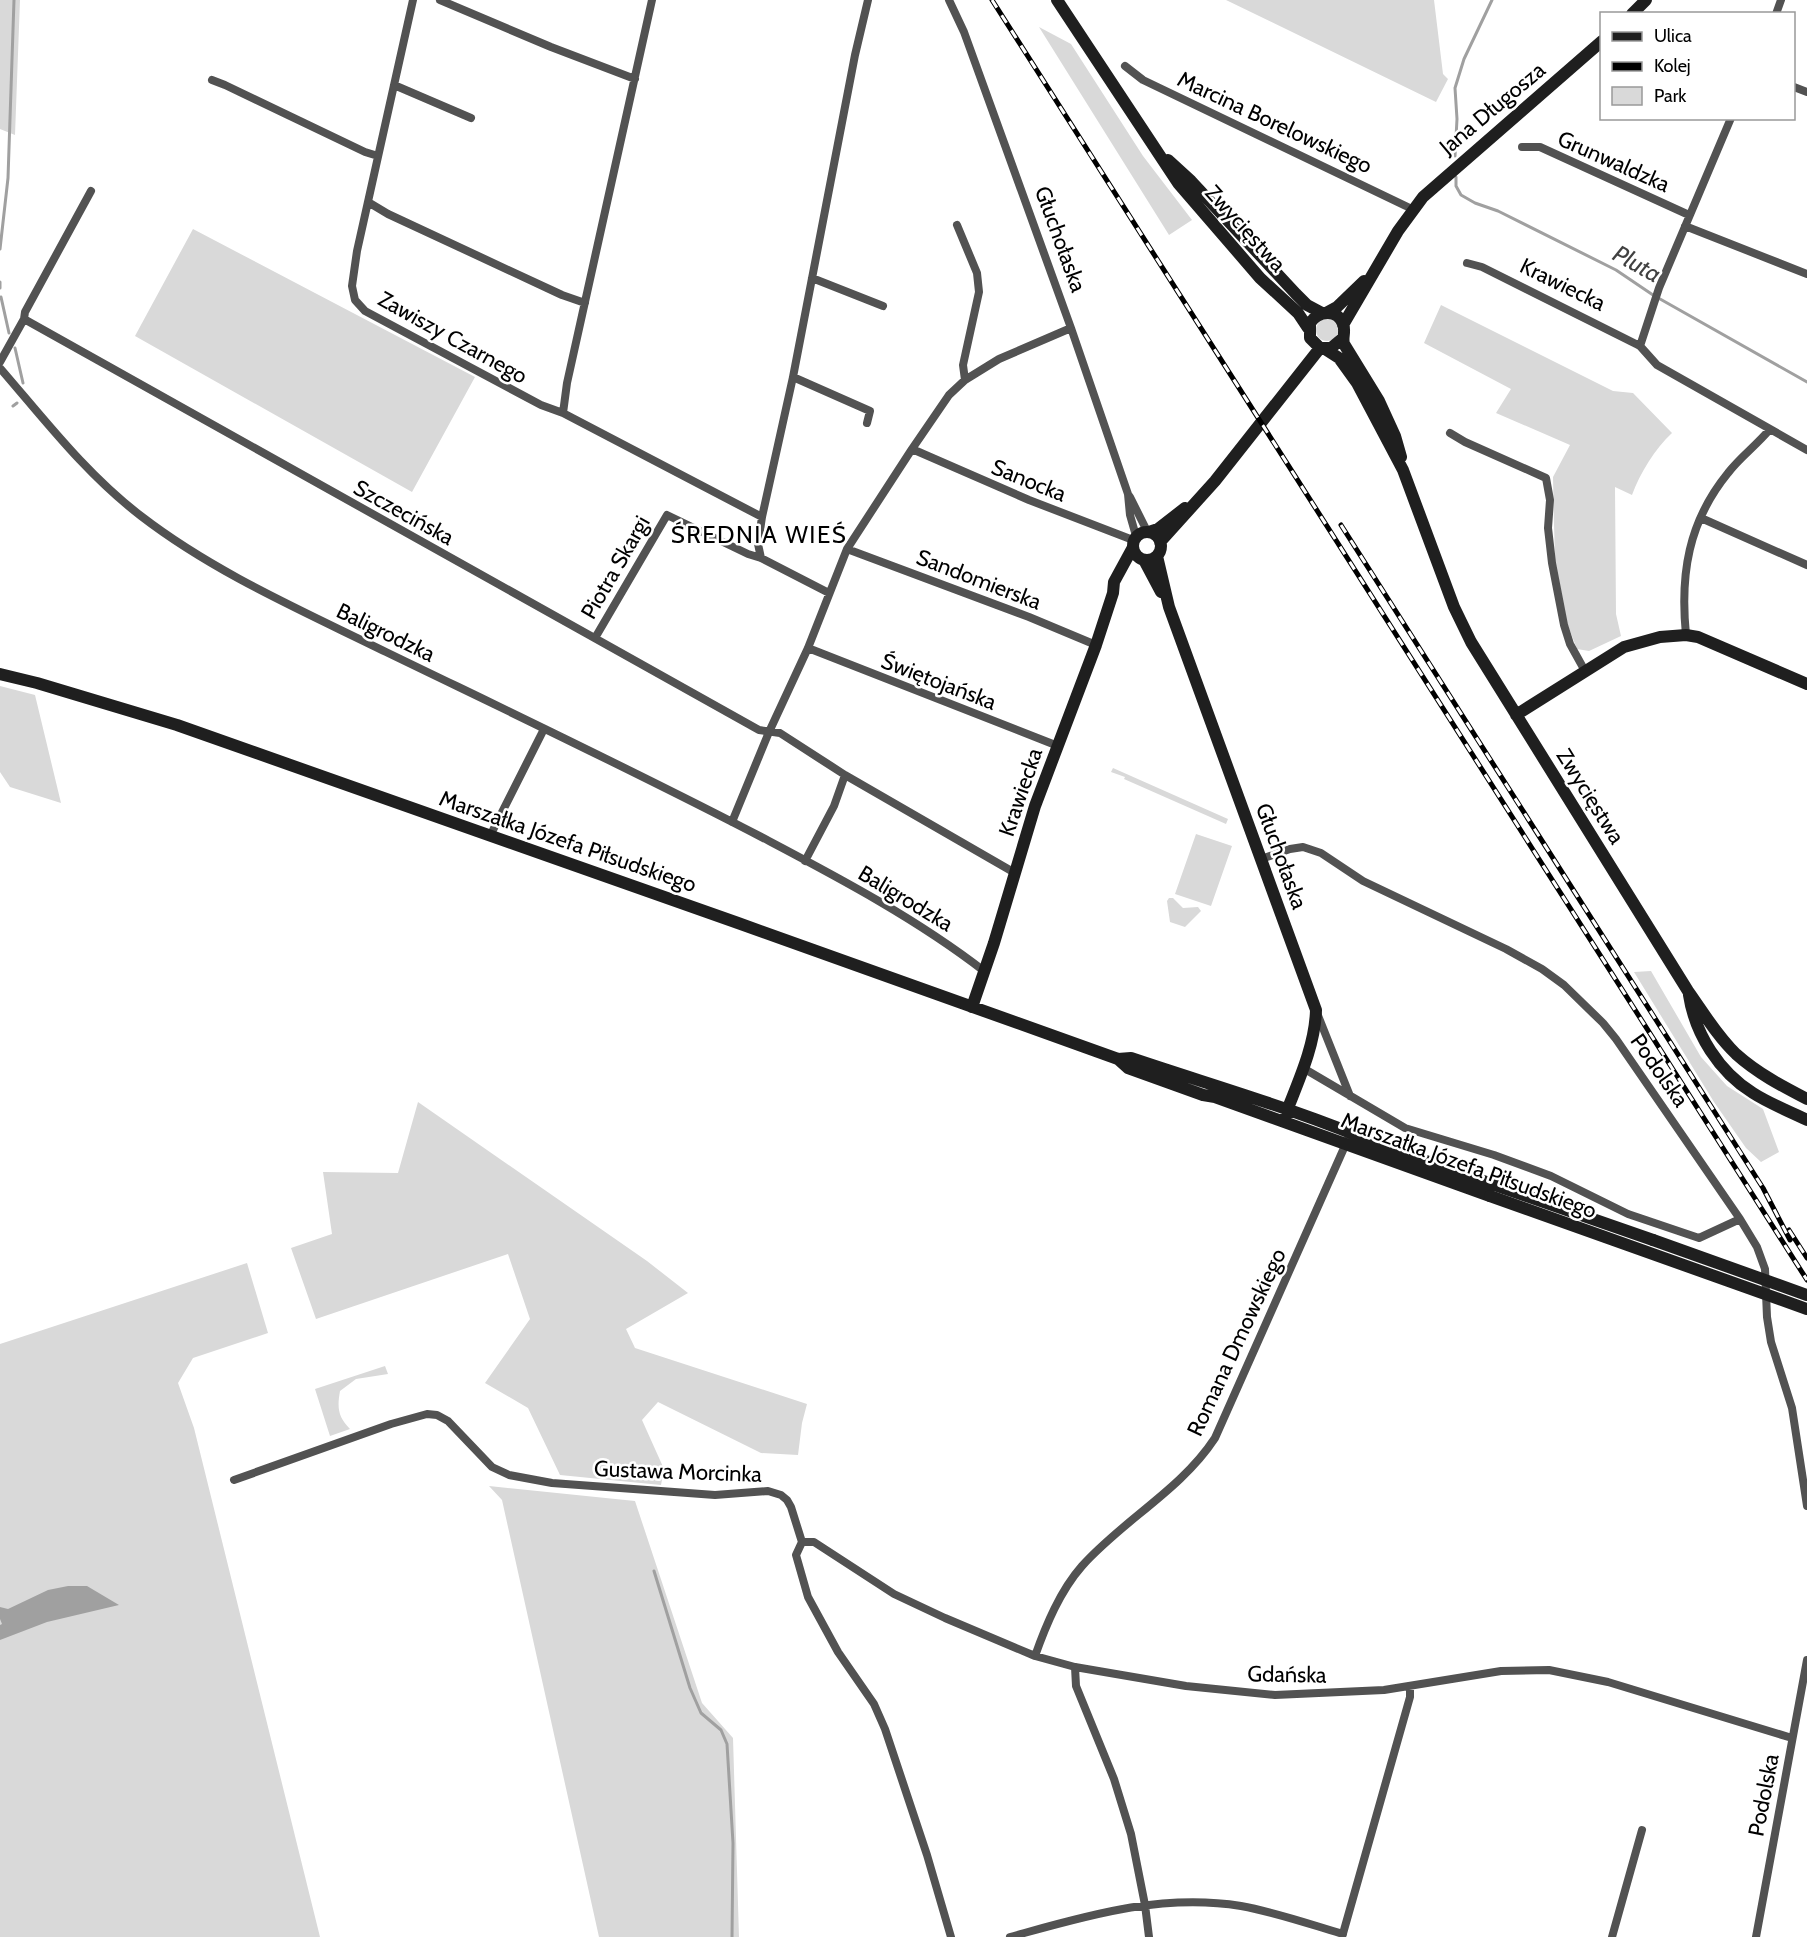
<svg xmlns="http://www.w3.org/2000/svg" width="1807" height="1937" font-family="Cabin,sans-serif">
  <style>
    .green { fill: #d9d9d9 }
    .water { fill: #a0a0a0 }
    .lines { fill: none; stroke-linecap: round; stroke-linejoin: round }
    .stream { stroke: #a0a0a0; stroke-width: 3 }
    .street { stroke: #525252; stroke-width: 8 }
    .secondary { stroke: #1f1f1f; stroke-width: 12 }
    .rail-casing { stroke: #000; stroke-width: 5 }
    .rail { stroke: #fff; stroke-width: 3; stroke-dasharray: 9; stroke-linecap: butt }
    .secondary-bridge { stroke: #1f1f1f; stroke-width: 12 }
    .labels { text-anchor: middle; stroke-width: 5; stroke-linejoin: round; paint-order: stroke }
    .street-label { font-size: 22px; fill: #000; stroke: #fff }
    .water-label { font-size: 24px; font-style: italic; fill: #414141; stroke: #fff }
    .neighbourhood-label { font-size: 24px; letter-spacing: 1.5px; fill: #000; stroke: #fff }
  </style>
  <rect width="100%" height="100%" fill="#fff"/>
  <path class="green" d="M0 0H20L15 135 0 129Z
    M1226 0H1434L1443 74 1448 79 1436 102Z
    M1039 27 1071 44 1143 156 1192 220 1169 235Z
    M193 229 475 377 412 492 135 336Z
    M1441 305 1613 391 1633 393 1672 433C1655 449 1640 473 1632 495L1615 487 1616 614 1621 636 1589 651 1577 649 1567 623 1555 560 1554 524 1553 477 1570 445 1496 413 1511 389 1424 343Z
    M1316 330a11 11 0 1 1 22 0a11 11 0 1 1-22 0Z
    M0 686 35 695 61 803 10 787 0 772Z
    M1113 768 1228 819 1226 824 1124 779 1125 777 1111 772Z
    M1196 834 1232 846 1211 906 1175 894Z
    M1169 898H1173L1183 908 1198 907 1201 911 1185 927 1170 922 1167 901Z
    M1651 971 1701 1057 1727 1086 1763 1109 1779 1152 1761 1162 1746 1148 1714 1102 1634 972Z
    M418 1102 647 1261 688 1293 626 1329 635 1348 807 1404 802 1423 798 1455 761 1453 658 1402 642 1420 664 1469 661 1485 560 1475 528 1408 485 1383 530 1319 508 1254 316 1319 291 1248 332 1234 323 1172 398 1173Z
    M247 1263 268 1333 193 1358 178 1383 194 1428 320 1937H0V1344Z
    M385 1366 388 1374 356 1379 340 1391C337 1408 338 1417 350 1429L330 1436 315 1389Z
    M489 1486 635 1501 702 1703 733 1738 739 1937H599L502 1500Z"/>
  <path class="water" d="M68 1586H87L119 1605 47 1622 0 1640V1625L2 1624 0 1619V1607L8 1609 48 1590Z"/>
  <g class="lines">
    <path class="stream" d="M1455 156 1457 119 1455 88 1464 59 1492 0
      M1456 177V186L1461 195 1475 203 1498 211 1616 270 1653 295 1807 382
      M0 249 8 178 14 0
      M0 282V288
      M1 297 9 333
      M15 348 23 383
      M13 406 17 403
      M654 1571 690 1688 701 1713 721 1730 727 1744 733 1843 732 1937"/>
    <path class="street" d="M413 0 357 251 352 286 355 300 365 311 541 405 563 413 762 517
      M440 0 551 47 635 79
      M949 0 964 32 1071 328 1128 494 1130 515 1136 536
      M1776 14 1781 0
      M1125 66 1143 80 1412 209
      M212 80 225 85 365 152 378 156
      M394 85 471 118
      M1794 87 1807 92
      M1522 147H1540L1689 215
      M368 202 388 214 562 295 585 303
      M957 225 977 273 979 292 963 365 965 380
      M1685 226 1807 274
      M1467 263 1482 267 1640 346 1657 365 1807 450
      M812 278 883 306
      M24 319 25 312 91 191
      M1640 346 1659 288 1731 118
      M0 362 24 319 759 730 780 733 845 775 1015 873
      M0 368C45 420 86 474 141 516 215 573 303 611 386 652 514 714 643 775 769 841 843 880 918 920 984 971
      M793 377 870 411 867 423
      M563 413 567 383 652 0
      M1450 433 1465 442 1546 478 1550 500 1548 528 1552 563 1564 625 1570 644 1585 671
      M912 449 1029 500 1133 540
      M1130 497 1147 531
      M1701 518 1807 565
      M847 549 1029 617 1096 645
      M761 558 758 544 762 517 793 377 855 55 868 0
      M1686 635C1680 575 1688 522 1728 473 1740 457 1757 445 1770 429
      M595 638 667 515 748 554 761 558 829 593
      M808 648 1058 746
      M732 822 769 732 808 648 847 549 912 449 949 395 965 380 999 359 1071 328
      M490 836 544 729
      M1261 859 1290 849 1303 847 1321 853 1363 881 1506 949 1542 969 1564 985 1603 1023 1616 1039 1740 1219 1757 1247 1765 1269 1767 1317 1771 1342 1792 1408 1807 1506
      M805 861 834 806 845 775
      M1317 1013 1350 1096
      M1303 1068 1405 1128 1494 1155 1551 1176 1628 1214 1699 1238 1740 1219
      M234 1480 391 1424 427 1414 437 1415 448 1421 492 1467 509 1475 552 1483 715 1495 768 1491 781 1495 787 1500 791 1507 802 1542
      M802 1542H814L894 1594 945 1618 1035 1656 1075 1667 1186 1686 1275 1695 1384 1690 1501 1671 1549 1670 1608 1682 1792 1738
      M802 1542 796 1555 808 1597 838 1652 874 1704 885 1729 927 1855 951 1937
      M1035 1656C1046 1625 1060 1591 1082 1566 1123 1520 1181 1490 1215 1438L1348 1139
      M1075 1667 1076 1686 1114 1779 1131 1834 1145 1905 1149 1937
      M1010 1937C1086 1916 1160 1893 1241 1906 1275 1912 1309 1924 1343 1934
      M1342 1937 1410 1697V1686
      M1612 1937 1642 1830
      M1756 1937 1807 1660"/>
    <path class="secondary" d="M1057 0 1178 183 1260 278 1298 313 1308 328
      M1632 14 1646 0
      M1168 160 1191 181 1296 294 1307 305 1322 313
      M1326 313 1337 307 1364 281
      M1343 325 1398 231 1423 197 1602 41
      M1343 338 1331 348H1320L1310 338V323C1318 311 1337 308 1343 324 1346 331 1342 337 1344 344L1379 401 1395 436 1401 457
      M1325 349 1339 358 1357 383 1403 470 1454 607 1471 642 1688 991C1703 1012 1717 1036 1736 1054 1757 1073 1782 1086 1807 1099
      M1133 546a14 14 0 1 1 28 0a14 14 0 1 1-28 0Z
      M1149 532 1158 529 1185 508
      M1160 542 1215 481 1320 348
      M1157 556 1169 607 1316 1010C1315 1048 1296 1086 1283 1121
      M1144 560 1161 592
      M0 674 37 683 177 725 738 923 1118 1059 1128 1068 1203 1095 1215 1097 1490 1196
      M1516 715 1624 647 1660 637 1686 635 1698 637 1807 684
      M1689 995C1695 1034 1719 1072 1753 1093 1770 1104 1789 1111 1807 1120
      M972 1007 994 943 1035 806 1096 645 1113 593 1114 582 1132 549
      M1118 1059 1131 1058C1214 1086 1299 1110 1380 1145L1653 1240"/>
    <defs>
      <path id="rail" d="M992 0 1807 1280
        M1341 525 1763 1188 1790 1240
        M1789 1230 1807 1258"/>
    </defs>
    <use href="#rail" class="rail-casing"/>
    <use href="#rail" class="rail"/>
    <path class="secondary-bridge" d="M1490 1196 1807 1309
      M1653 1240 1807 1295"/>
  </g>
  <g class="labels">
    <g class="street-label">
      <text transform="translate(1492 108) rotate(-40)" y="8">Jana Długosza</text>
      <text transform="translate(1275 122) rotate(25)" y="8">Marcina Borelowskiego</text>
      <text transform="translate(1614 161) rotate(24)" y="8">Grunwaldzka</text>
      <text transform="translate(1246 228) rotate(48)" y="8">Zwycięstwa</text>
      <text transform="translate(1061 239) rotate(70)" y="8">Głuchołaska</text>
      <text transform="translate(1563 284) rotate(26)" y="8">Krawiecka</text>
      <text transform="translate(453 337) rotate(29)" y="8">Zawiszy Czarnego</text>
      <text transform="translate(1029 480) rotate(22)" y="8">Sanocka</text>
      <text transform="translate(404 512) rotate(29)" y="8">Szczecińska</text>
      <text transform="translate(615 567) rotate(-60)" y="8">Piotra Skargi</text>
      <text transform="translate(979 579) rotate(21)" y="8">Sandomierska</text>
      <text transform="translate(386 632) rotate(26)" y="8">Baligrodzka</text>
      <text transform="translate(939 681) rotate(21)" y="8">Świętojańska</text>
      <text transform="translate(1020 792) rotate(-71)" y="8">Krawiecka</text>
      <text transform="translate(1591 796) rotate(58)" y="8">Zwycięstwa</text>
      <text transform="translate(568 841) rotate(19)" y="8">Marszałka Józefa Piłsudskiego</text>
      <text transform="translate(1282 856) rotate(70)" y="8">Głuchołaska</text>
      <text transform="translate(906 898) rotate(31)" y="8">Baligrodzka</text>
      <text transform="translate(1660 1070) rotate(55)" y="8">Podolska</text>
      <text transform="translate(1469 1165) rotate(20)" y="8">Marszałka Józefa Piłsudskiego</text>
      <text transform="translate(1236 1342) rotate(-65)" y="8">Romana Dmowskiego</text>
      <text transform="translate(678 1471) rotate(2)" y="8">Gustawa Morcinka</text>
      <text transform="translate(1287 1674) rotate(1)" y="8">Gdańska</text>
      <text transform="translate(1763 1795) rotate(-79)" y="8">Podolska</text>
    </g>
    <g class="water-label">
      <text transform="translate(1637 264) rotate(29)" y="8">Pluta</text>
    </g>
    <g class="neighbourhood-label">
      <text x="759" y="543">ŚREDNIA WIEŚ</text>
    </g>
  </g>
  <rect x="1600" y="12" width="195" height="108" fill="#ffffff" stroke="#999999" stroke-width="1.5"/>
  <rect x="1612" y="32" width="30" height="9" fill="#1f1f1f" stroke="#999999" stroke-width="1.5"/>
  <text x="1654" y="42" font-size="18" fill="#000000">Ulica</text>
  <rect x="1612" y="62" width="30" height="9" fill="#000000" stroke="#999999" stroke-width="1.5"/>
  <text x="1654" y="72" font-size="18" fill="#000000">Kolej</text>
  <rect x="1612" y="87" width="30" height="18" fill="#d9d9d9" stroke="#999999" stroke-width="1.5"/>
  <text x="1654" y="102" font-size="18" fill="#000000">Park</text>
</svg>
